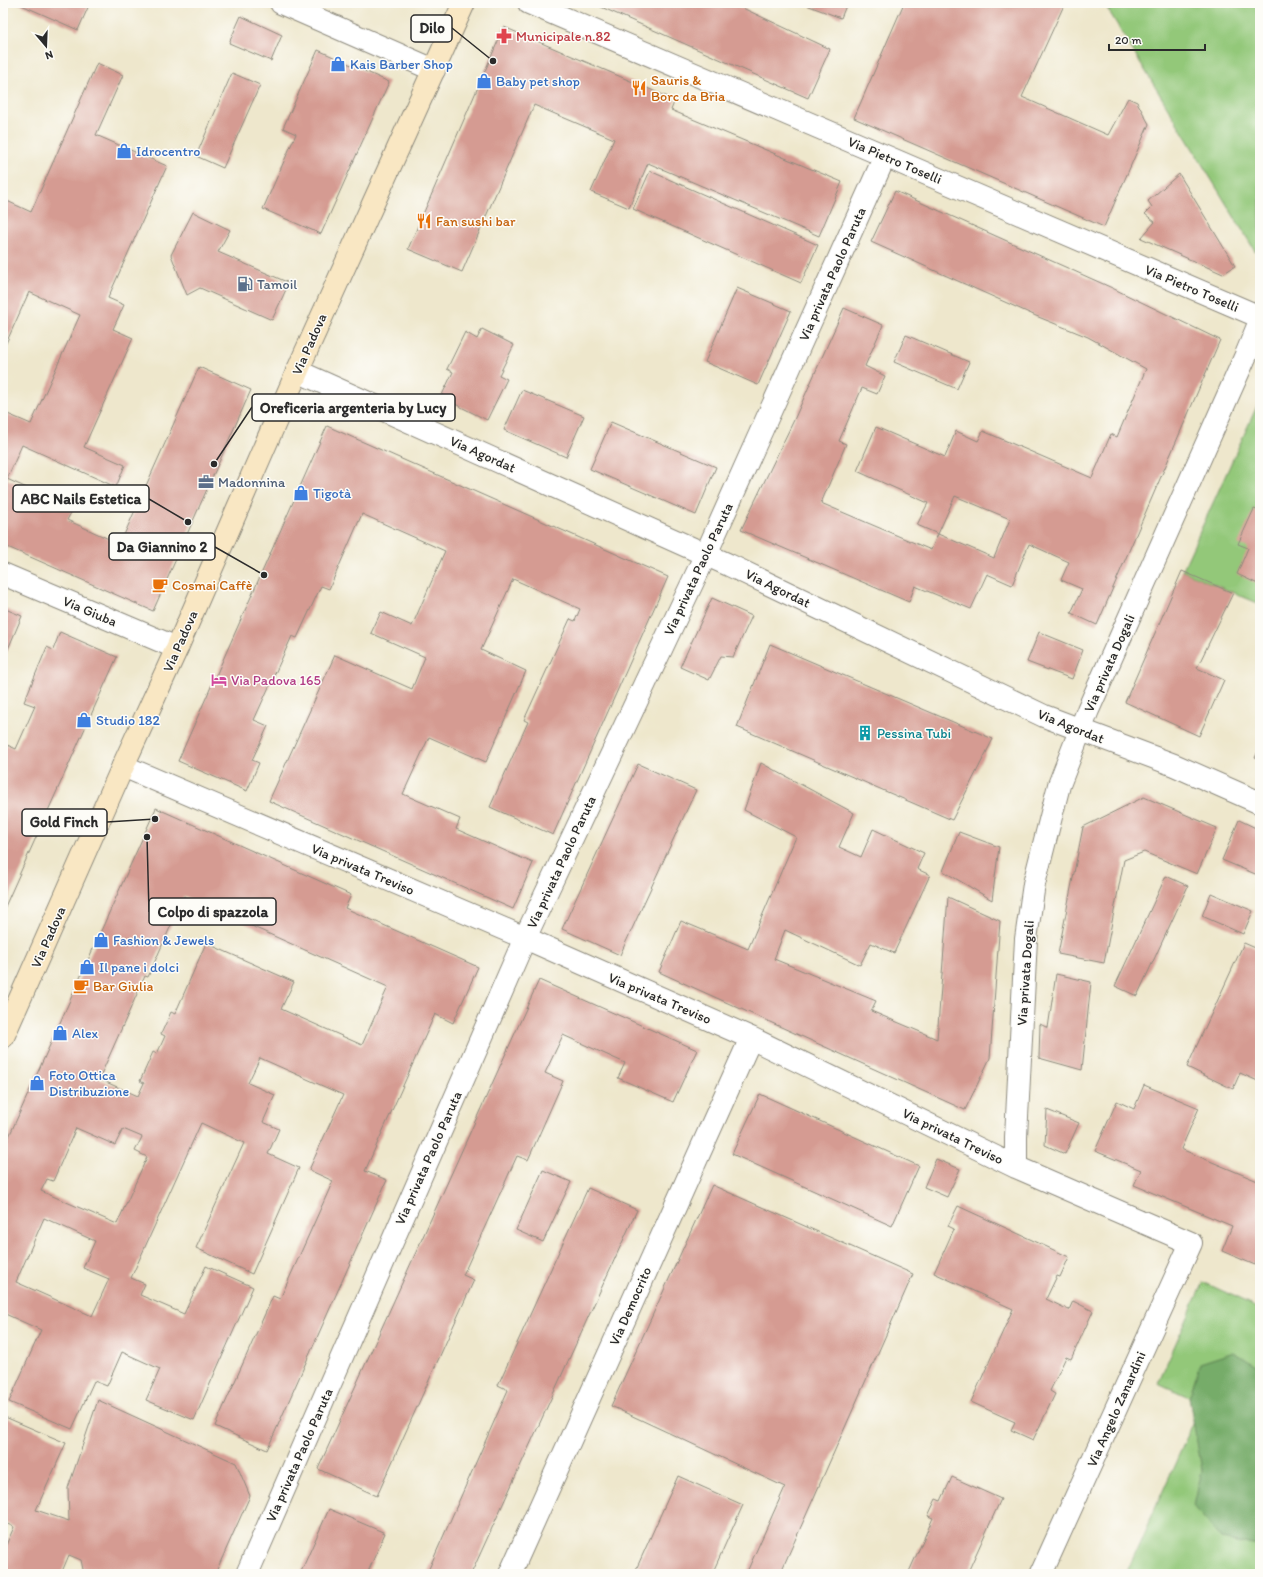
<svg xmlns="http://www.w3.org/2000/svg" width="1263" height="1577" font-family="Itim,sans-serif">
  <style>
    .green { fill: #93c879; stroke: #5f7a52 }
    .forest { fill: #76ac69; stroke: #506c4a }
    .building { fill: #d59b92; fill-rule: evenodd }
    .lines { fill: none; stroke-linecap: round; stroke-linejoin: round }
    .street-casing { stroke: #8c897c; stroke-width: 24 }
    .secondary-casing { stroke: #8c897c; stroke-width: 24 }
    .street { stroke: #fff; stroke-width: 22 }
    .secondary { stroke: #f9e7c3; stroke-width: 22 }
    .labels { text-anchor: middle; stroke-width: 3; stroke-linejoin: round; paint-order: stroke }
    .health-label { font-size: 14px; fill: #be3a42; stroke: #fdfcf7; text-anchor: start }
    .shop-label { font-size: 14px; fill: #366cbe; stroke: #fdfcf7; text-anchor: start }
    .food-label { font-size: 14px; fill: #c56008; stroke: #fdfcf7; text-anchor: start }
    .street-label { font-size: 14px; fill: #2b2b2b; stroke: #fdfcf7 }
    .service-label { font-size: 14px; fill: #4e5e75; stroke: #fdfcf7; text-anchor: start }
    .hotel-label { font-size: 14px; fill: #b23c85; stroke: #fdfcf7; text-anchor: start }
    .culture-label { font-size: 14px; fill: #0d838f; stroke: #fdfcf7; text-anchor: start }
    .leader { fill: none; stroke: #2b2b2b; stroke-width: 1.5 }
    .callout-dot { fill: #2b2b2b; stroke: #fdfcf7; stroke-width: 1.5 }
    .callout { fill: #fdfcf7; stroke: #2b2b2b; stroke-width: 1.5 }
    .callout-label { font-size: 15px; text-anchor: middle; font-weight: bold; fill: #2b2b2b }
  </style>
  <rect width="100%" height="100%" fill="#fdfcf7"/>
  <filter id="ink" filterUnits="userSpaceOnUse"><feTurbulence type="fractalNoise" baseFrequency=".025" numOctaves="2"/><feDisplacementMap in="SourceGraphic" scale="8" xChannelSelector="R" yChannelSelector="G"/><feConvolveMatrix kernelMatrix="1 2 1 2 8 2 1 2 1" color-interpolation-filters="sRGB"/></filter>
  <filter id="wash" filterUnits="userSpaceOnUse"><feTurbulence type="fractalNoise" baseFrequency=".012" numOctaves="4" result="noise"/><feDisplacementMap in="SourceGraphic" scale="16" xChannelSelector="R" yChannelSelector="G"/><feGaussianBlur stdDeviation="0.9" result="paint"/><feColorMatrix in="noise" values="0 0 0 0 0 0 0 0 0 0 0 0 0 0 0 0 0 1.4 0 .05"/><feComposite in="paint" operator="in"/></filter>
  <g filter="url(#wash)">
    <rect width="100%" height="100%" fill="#eee7cc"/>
    <path class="green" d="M1104 3H1260V248L1255 251Z
      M1257 406 1260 407V604L1182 571Z
      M1203 1282 1260 1308V1574H1126L1202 1403 1158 1383Z"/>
    <path class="forest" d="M1234 1352 1260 1367V1546L1221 1539 1194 1506 1202 1470 1189 1398 1200 1363Z"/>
    <g id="blocks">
      <path class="building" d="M17 3H90L78 30Z
        M592 3H732L830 49 808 98Z
        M801 3H847L841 18Z
        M904 3H1065L1022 97 1108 135 1128 98 1137 102 1149 124 1104 227 854 118Z
        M241 16 282 35 271 61 229 43Z
        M504 27 675 100 671 110 842 182 819 236 648 163 629 208 591 192 614 139 534 105 462 272 408 249Z
        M318 50 389 82 321 234 263 209 296 134 283 128Z
        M97 63 123 75 96 135 167 166 108 298 124 305 113 329 133 338 84 447 125 465 116 487 22 445 7 479 73 509 67 520 120 544 199 367 251 390 153 611 3 545V412L31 424 80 315 29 292 3 350V210L7 201 31 212Z
        M232 73 260 85 223 168 196 156Z
        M650 171 818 245 801 283 633 209Z
        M1179 174 1235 266 1223 274 1141 238 1155 222 1145 214 1152 207 1148 201Z
        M895 191 1110 287 1220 340 1097 625 1071 613 1082 589 1061 580 1069 562 1029 544 1012 585 987 574 971 609 915 586 909 602 741 530 794 420 844 308 883 325 865 366 885 376 877 394 862 388 839 441 846 444 821 503 931 550 938 534 994 558 1010 519 955 496 938 534 917 525 928 503 857 471 876 427 945 457 956 431 978 441 983 431 1092 478 1111 434 1117 437 1146 369 1088 337 1036 316 871 242Z
        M193 212 230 230 218 252 289 283 272 320 200 288 187 295 171 255Z
        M737 288 791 311 758 385 705 362Z
        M482 329 514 345 499 375 507 379 487 420 441 397 453 372 447 369 465 332 477 339Z
        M906 335 969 362 957 389 894 362Z
        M522 390 584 416 566 457 504 430Z
        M611 422 716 467 696 515 590 469Z
        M327 426 668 577 553 835 490 807 528 722 524 720 570 619 575 621 580 609 513 579 481 650 526 671 486 762 429 737 403 794 460 819 456 829 533 863 513 909 269 801 335 655 412 689 425 657 371 633 381 612 412 626 445 551 362 514 329 589 321 586 297 638 292 636 254 720 268 726 252 760 259 763 247 791 178 761Z
        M1254 509 1260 511V585L1237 574 1248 548 1238 544Z
        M1182 571 1233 593 1197 668 1224 680 1199 736 1125 702Z
        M712 598 752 616 733 657 721 656 709 680 680 667Z
        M3 608 22 616 3 661Z
        M60 632 117 657 3 911V743L16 749 35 706 24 702 47 647 53 650Z
        M1039 632 1083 650 1072 679 1027 662Z
        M770 644 993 739 952 820 737 727Z
        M1260 747V760L1255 758Z
        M761 763 854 813 839 847 861 857 873 829 924 853 917 869 930 875 894 953 871 943 860 965 785 930 774 959 876 1001 871 1011 937 1039 948 897 1000 921 990 1058 965 1110 659 972 681 921 748 949 796 837 744 810Z
        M638 764 696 790 620 955 562 929Z
        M1144 797 1217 828 1197 874 1144 852 1124 860 1104 963 1058 954 1083 827Z
        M156 808 351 895 345 908 478 967 453 1023 435 1014 365 1171 387 1180 267 1450 215 1426 273 1296 280 1299 333 1181 309 1170 343 1095 260 1058 248 1083 275 1095 263 1122 279 1129 268 1154 299 1168 252 1274 196 1248 244 1143 201 1123 131 1278 145 1284 140 1295 184 1314 206 1266 253 1287 194 1420 146 1400 160 1369 122 1352 107 1386 94 1381 72 1429 9 1402 41 1330 3 1313V1150ZM184 896 388 987 362 1045 281 1009 294 982 206 943 175 1014 171 1012 161 1034 165 1036 157 1054 153 1052 140 1081 144 1083 138 1096 99 1079 145 976 148 977ZM76 1128 115 1145 123 1129 142 1137 135 1151 147 1157 117 1224 41 1191 47 1179 53 1181ZM44 1218 95 1241 83 1268 109 1279 92 1316 16 1282Z
        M1239 820 1260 830V876L1222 860Z
        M959 832 999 847 992 900 943 871Z
        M1166 876 1188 886 1137 996 1115 986Z
        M1211 893 1253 911 1243 934 1202 916Z
        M1244 943 1260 950V1082L1240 1073 1233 1089 1187 1067Z
        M1056 974 1091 982 1082 1070 1039 1058 1040 1024 1048 1028Z
        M539 980 697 1050 673 1102 618 1078 625 1063 563 1035 545 1073 563 1081 528 1160 517 1156 463 1275 474 1280 377 1496 318 1469Z
        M1144 1085 1199 1108 1181 1149 1260 1182V1252L1255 1265 1222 1251 1232 1226 1134 1185 1141 1170 1095 1151 1117 1101 1134 1109Z
        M760 1094 919 1166 892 1226 732 1154Z
        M1047 1110 1079 1123 1065 1154 1045 1145Z
        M936 1159 960 1169 947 1197 924 1187Z
        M543 1170 571 1182 543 1242 516 1230Z
        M712 1185 913 1274 780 1574H746L785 1487 611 1406Z
        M588 1188 637 1210 471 1574H435L428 1571 508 1390 498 1385Z
        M958 1206 1069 1257 1060 1277 1057 1276 1046 1299 1069 1310 1073 1301 1093 1311 1071 1359 1066 1357 1050 1391 1055 1394 1033 1440 1011 1430 1015 1422 971 1402 1013 1309 934 1273 954 1229 948 1226Z
        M1260 1292V1304L1256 1302Z
        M98 1400 236 1463 250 1496 215 1574H84L81 1560 69 1555 61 1574H3V1552L14 1527 3 1522V1422L5 1417 66 1443 36 1510 69 1521 68 1488Z
        M678 1476 743 1505 712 1574H634Z
        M952 1477 1001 1499 967 1574H908L933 1518 928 1516 936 1499 941 1501Z
        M329 1509 385 1533 367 1574H300Z"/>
    </g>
  </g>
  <g filter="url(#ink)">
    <use href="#blocks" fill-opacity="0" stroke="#8c897c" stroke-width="1"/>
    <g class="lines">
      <defs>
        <path id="street" d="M281 3 434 70
          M529 3 1260 317
          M297 371 729 565 1044 716 1174 765 1260 803
          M3 574 177 648
          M123 766 525 938 751 1038 1016 1167 1191 1243 1041 1574
          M1016 1167V1137L1026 939 1034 884 1059 785 1088 710 1246 355 1260 321
          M247 1574 525 938 706 554 885 156
          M510 1574 751 1038"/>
        <path id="secondary" d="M3 1037 123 766 177 648 304 356 464 3"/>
      </defs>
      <use href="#street" class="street-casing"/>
      <use href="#secondary" class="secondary-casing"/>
      <use href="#street" class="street"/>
      <use href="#secondary" class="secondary"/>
    </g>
  </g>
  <defs>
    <symbol id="pharmacy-bare" viewBox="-9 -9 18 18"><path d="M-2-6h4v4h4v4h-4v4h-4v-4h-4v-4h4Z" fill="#e0444e" stroke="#fdfcf7" stroke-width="2.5" paint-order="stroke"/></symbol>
    <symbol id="shop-bare" viewBox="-9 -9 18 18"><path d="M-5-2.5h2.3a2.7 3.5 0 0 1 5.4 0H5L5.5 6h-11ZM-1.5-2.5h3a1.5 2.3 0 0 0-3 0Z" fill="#3f7fe0" stroke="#fdfcf7" stroke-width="2.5" paint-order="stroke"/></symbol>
    <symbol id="restaurant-bare" viewBox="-9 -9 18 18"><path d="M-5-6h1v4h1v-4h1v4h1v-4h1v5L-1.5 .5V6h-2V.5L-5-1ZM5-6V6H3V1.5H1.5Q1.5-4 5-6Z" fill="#e8710a" stroke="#fdfcf7" stroke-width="2.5" paint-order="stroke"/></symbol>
    <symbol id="fuel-bare" viewBox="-9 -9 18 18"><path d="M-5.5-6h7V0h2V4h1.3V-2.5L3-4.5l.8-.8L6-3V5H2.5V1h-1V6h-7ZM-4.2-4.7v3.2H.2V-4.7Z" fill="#5c6f8a" stroke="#fdfcf7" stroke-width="2.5" paint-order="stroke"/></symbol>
    <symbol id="office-bare" viewBox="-9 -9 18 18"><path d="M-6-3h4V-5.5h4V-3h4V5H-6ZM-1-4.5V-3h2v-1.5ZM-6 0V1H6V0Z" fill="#5c6f8a" stroke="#fdfcf7" stroke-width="2.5" paint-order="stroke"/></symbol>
    <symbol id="cafe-bare" viewBox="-9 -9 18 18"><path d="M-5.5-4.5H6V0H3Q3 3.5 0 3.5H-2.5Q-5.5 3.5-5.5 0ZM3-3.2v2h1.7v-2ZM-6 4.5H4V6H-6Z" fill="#e8710a" stroke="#fdfcf7" stroke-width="2.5" paint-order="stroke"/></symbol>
    <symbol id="hotel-bare" viewBox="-9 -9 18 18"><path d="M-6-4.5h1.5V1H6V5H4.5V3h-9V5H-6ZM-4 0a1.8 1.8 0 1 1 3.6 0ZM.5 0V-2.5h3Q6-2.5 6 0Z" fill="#d1479c" stroke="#fdfcf7" stroke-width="2.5" paint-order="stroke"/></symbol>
    <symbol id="building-bare" viewBox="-9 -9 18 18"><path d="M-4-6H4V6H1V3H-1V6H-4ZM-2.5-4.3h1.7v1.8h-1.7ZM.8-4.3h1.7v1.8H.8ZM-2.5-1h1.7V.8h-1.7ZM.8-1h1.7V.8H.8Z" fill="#0f9aa8" stroke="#fdfcf7" stroke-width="2.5" paint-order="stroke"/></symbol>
  </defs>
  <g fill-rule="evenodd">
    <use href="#pharmacy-bare" x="493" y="25" width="22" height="22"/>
    <use href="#shop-bare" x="327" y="53" width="22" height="22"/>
    <use href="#shop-bare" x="473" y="70" width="22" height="22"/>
    <use href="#restaurant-bare" x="628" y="77" width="22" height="22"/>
    <use href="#shop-bare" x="113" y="140" width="22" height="22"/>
    <use href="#restaurant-bare" x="413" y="210" width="22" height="22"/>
    <use href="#fuel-bare" x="234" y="273" width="22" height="22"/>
    <use href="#office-bare" x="195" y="471" width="22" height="22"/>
    <use href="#shop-bare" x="290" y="482" width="22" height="22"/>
    <use href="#cafe-bare" x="149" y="574" width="22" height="22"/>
    <use href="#hotel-bare" x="208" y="669" width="22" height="22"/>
    <use href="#shop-bare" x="73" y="709" width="22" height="22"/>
    <use href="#building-bare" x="854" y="722" width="22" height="22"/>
    <use href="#shop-bare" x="90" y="929" width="22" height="22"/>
    <use href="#shop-bare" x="76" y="956" width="22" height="22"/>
    <use href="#cafe-bare" x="70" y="975" width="22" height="22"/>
    <use href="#shop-bare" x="49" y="1022" width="22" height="22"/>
    <use href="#shop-bare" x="26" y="1072" width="22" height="22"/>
  </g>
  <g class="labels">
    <g class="health-label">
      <text x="516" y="41">Municipale n.82</text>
    </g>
    <g class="shop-label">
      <text x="350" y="69">Kais Barber Shop</text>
      <text x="496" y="86">Baby pet shop</text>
      <text x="136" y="156">Idrocentro</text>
      <text x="313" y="498">Tigotà</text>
      <text x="96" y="725">Studio 182</text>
      <text x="113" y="945">Fashion &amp; Jewels</text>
      <text x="99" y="972">Il pane i dolci</text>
      <text x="72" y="1038">Alex</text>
      <text x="49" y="1080">Foto Ottica<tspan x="49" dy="16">Distribuzione</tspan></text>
    </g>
    <g class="food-label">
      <text x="651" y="85">Sauris &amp;<tspan x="651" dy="16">Borc da Bria</tspan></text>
      <text x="436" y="226">Fan sushi bar</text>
      <text x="172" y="590">Cosmai Caffè</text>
      <text x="93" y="991">Bar Giulia</text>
    </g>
    <g class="street-label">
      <text transform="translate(895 160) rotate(23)" y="5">Via Pietro Toselli</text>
      <text transform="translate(832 274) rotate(-66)" y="5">Via privata Paolo Paruta</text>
      <text transform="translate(1192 288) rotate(23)" y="5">Via Pietro Toselli</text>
      <text transform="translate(309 344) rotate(-66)" y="5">Via Padova</text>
      <text transform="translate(483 454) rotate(24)" y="5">Via Agordat</text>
      <text transform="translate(698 569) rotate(-65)" y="5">Via privata Paolo Paruta</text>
      <text transform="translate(778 588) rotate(26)" y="5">Via Agordat</text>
      <text transform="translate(90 611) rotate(23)" y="5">Via Giuba</text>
      <text transform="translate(180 641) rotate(-66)" y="5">Via Padova</text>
      <text transform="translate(1109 663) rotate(-66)" y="5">Via privata Dogali</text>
      <text transform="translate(1071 726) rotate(22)" y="5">Via Agordat</text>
      <text transform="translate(561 862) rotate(-65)" y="5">Via privata Paolo Paruta</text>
      <text transform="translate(363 869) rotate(23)" y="5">Via privata Treviso</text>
      <text transform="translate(48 937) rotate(-66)" y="5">Via Padova</text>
      <text transform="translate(1025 973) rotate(-86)" y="5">Via privata Dogali</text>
      <text transform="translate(660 998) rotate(23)" y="5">Via privata Treviso</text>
      <text transform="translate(953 1136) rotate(26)" y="5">Via privata Treviso</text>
      <text transform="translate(428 1158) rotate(-66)" y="5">Via privata Paolo Paruta</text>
      <text transform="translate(630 1306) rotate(-66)" y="5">Via Democrito</text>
      <text transform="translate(1116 1409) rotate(-66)" y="5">Via Angelo Zanardini</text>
      <text transform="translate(299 1455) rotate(-66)" y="5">Via privata Paolo Paruta</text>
    </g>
    <g class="service-label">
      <text x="257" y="289">Tamoil</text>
      <text x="218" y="487">Madonnina</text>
    </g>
    <g class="hotel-label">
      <text x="231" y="685">Via Padova 165</text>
    </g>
    <g class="culture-label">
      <text x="877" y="738">Pessina Tubi</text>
    </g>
  </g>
  <path class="leader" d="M493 61L452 28M214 464L252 407M188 522L149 499M264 575L215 547M155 819L107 822M147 837L149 912"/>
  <g class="callout-dot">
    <circle cx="493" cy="61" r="4"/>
    <circle cx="214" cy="464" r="4"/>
    <circle cx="188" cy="522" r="4"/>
    <circle cx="264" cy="575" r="4"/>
    <circle cx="155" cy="819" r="4"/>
    <circle cx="147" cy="837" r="4"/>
  </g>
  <g class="callout">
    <rect x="411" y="15" width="41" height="27" rx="4"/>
    <rect x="252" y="394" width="203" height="27" rx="4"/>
    <rect x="13" y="485" width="136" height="27" rx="4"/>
    <rect x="109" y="533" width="106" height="27" rx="4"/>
    <rect x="22" y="809" width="85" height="27" rx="4"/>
    <rect x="149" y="898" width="127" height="27" rx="4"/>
  </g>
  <g class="callout-label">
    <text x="432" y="33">Dilo</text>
    <text x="353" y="413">Oreficeria argenteria by Lucy</text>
    <text x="81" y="504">ABC Nails Estetica</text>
    <text x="162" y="552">Da Giannino 2</text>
    <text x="64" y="827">Gold Finch</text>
    <text x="213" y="917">Colpo di spazzola</text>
  </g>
  <rect width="1263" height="1577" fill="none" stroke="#fdfcf7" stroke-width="16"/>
  <g transform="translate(46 46) rotate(161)" stroke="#fdfcf7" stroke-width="3" paint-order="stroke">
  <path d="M0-3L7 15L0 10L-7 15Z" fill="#2b2b2b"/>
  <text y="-6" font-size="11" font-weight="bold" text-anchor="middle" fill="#2b2b2b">N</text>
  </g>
  <path d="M1109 44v6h96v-6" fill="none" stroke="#2b2b2b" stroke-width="2"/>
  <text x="1115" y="44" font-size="12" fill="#2b2b2b" stroke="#fdfcf7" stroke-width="3" paint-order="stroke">20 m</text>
</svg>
